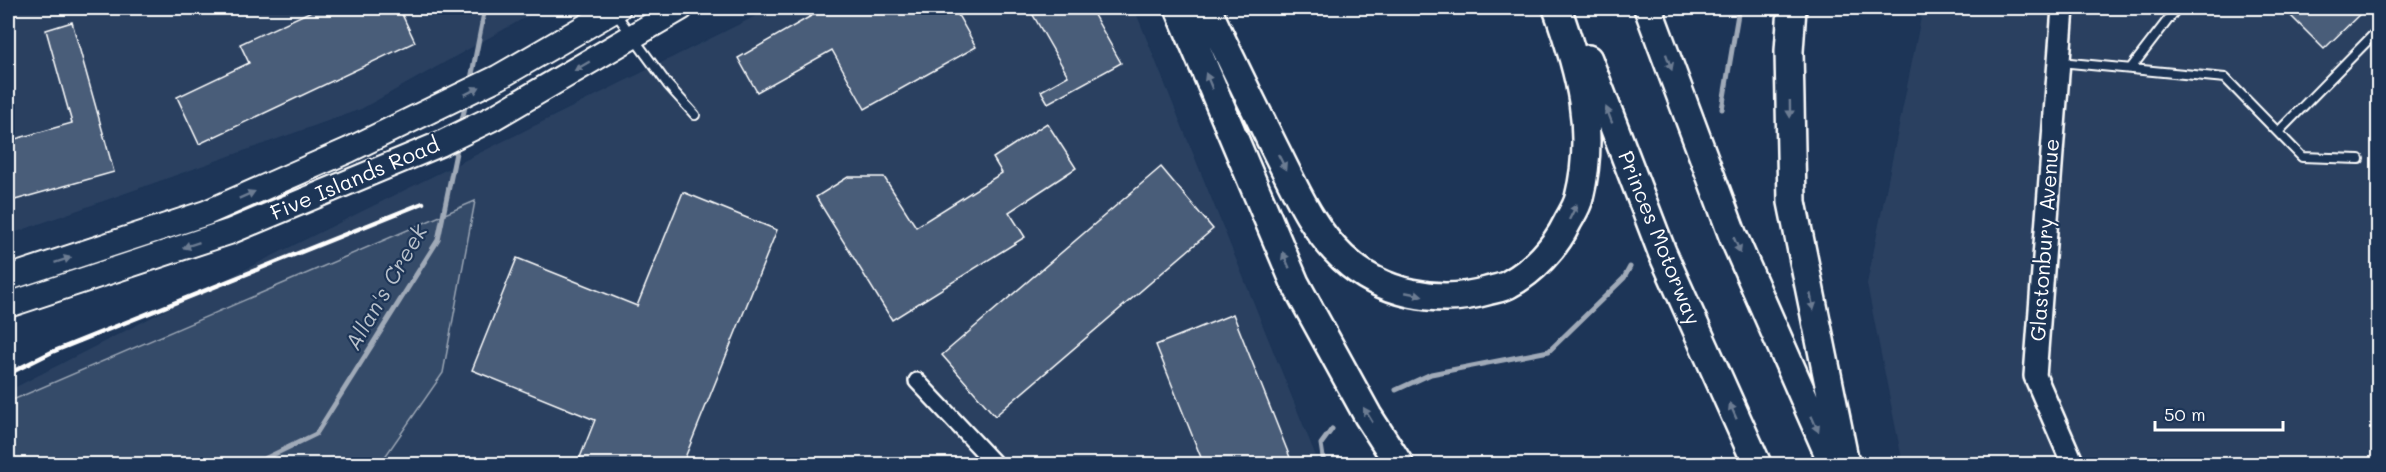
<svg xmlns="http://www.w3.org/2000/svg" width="2386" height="472" font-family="Mali,sans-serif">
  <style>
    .built { fill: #2a4161 }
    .green { fill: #364b69; stroke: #9aa5b4; stroke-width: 1.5 }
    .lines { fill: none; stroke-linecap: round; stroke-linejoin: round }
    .stream { stroke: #a0aab8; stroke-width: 5 }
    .building { fill: #4a5d79; stroke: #fff; stroke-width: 1.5 }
    .service-casing { stroke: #fff; stroke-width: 12 }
    .minor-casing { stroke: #fff; stroke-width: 20 }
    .secondary-casing { stroke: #fff; stroke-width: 26 }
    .primary-casing { stroke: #fff; stroke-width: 28 }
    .motorway-casing { stroke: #fff; stroke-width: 32 }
    .service { stroke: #1d3557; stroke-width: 8 }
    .minor { stroke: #1d3557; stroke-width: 15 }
    .secondary { stroke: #1d3557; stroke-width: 21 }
    .primary { stroke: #1d3557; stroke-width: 24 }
    .motorway { stroke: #1d3557; stroke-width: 27 }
    .rail { stroke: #fff; stroke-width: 4.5 }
    .oneway { fill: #6c7c92 }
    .labels { text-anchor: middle; stroke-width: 4.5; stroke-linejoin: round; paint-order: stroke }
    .street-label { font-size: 21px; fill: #fff; stroke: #1d3557 }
    .water-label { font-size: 22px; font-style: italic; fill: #b8c0ca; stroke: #1d3557 }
  </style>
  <rect width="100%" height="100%" fill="#1d3557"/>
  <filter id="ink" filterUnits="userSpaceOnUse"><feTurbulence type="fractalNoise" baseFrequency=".0167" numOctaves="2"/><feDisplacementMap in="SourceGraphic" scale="12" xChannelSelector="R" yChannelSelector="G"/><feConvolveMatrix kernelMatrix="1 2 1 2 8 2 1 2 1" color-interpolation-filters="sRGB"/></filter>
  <g filter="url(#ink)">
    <path class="built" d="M8 8H542L361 109 8 235Z
      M772 8H1134L1319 464H8V391L238 273Z
      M1923 8H2378V464H1903L1867 284Z"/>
    <path class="green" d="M475 201 443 373 380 464H8V402Z"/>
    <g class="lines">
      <path class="stream" d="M470 84 485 8
        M1722 109 1739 8
        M461 125 466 102
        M1396 390 1431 374 1549 351 1624 278 1630 267
        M254 464 316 434 438 240 458 143
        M1324 464 1321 444 1332 429"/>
    </g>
    <path class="building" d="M318 8H399L415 42 199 144 177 97 249 63 240 44Z
      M825 8H954L976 47 865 109 832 50 757 92 738 58Z
      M1029 8H1090L1121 63 1048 103 1041 91 1068 76Z
      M2283 8H2366L2324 49Z
      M72 22 114 172 8 202V141L72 123 46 30Z
      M1047 123 1076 168 1009 212 1025 237 892 320 816 197 848 177H884L916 227 1002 173 993 158Z
      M1161 167 1213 229 995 416 942 355Z
      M683 192 777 230 682 465H577L595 420 472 370 517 258 637 306Z
      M1233 314 1293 465H1204L1156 345Z"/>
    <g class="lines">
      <defs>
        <path id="service" d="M616 14 668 85 695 115
          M2060 62 2225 78 2302 157 2359 159
          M2131 68 2177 8
          M2278 132 2378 30"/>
        <path id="minor" d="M917 381 995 464"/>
        <path id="secondary" d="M2063 8 2035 376 2073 464"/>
        <path id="primary" d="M8 278 206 213 349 150 499 77 618 8
          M8 305 229 232 440 144 493 118 681 8"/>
        <path id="motorway" d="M1179 8 1295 283 1368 416 1399 464
          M1207 8C1228 55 1251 100 1274 147 1294 186 1310 227 1343 258 1381 294 1439 305 1487 291 1494 289 1503 288 1509 284 1533 271 1555 248 1567 223 1571 215 1577 207 1579 198 1596 130 1580 72 1557 8
          M1648 8 1733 236 1833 464
          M1792 8 1789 51 1792 202 1845 463
          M1588 59 1662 252 1757 464"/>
      </defs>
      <use href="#service" class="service-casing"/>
      <use href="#minor" class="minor-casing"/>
      <use href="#secondary" class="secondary-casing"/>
      <use href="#primary" class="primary-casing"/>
      <use href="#motorway" class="motorway-casing"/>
      <use href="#service" class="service"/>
      <use href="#minor" class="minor"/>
      <use href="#secondary" class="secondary"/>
      <use href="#primary" class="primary"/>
      <use href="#motorway" class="motorway"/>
      <path class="rail" d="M8 374 52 352 423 203"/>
    </g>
    <defs><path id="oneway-solid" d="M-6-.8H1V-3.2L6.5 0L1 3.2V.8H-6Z" transform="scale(1.5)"/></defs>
    <g class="oneway">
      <use href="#oneway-solid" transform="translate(1669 62) rotate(70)"/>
      <use href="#oneway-solid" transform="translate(582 66) rotate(150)"/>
      <use href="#oneway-solid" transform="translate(1209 81) rotate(-113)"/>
      <use href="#oneway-solid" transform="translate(472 91) rotate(-27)"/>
      <use href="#oneway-solid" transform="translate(1790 109) rotate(89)"/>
      <use href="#oneway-solid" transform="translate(1609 115) rotate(-111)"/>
      <use href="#oneway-solid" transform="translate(1282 162) rotate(64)"/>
      <use href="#oneway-solid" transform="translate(247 195) rotate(-24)"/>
      <use href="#oneway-solid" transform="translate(1573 212) rotate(-64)"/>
      <use href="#oneway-solid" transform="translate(191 245) rotate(161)"/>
      <use href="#oneway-solid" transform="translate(1737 245) rotate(66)"/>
      <use href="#oneway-solid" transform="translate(63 260) rotate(-18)"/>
      <use href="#oneway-solid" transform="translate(1286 260) rotate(-113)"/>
      <use href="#oneway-solid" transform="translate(1414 294) rotate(11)"/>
      <use href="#oneway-solid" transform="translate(1812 302) rotate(79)"/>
      <use href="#oneway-solid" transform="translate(1733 411) rotate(-114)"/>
      <use href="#oneway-solid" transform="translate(1368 415) rotate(-121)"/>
      <use href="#oneway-solid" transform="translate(1815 424) rotate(66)"/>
    </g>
  </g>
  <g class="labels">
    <g class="street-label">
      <text transform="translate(355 179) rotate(-23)" y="7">Five Islands Road</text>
      <text transform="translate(1659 238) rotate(68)" y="7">Princes Motorway</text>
      <text transform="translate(2045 240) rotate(-86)" y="7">Glastonbury Avenue</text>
    </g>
    <g class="water-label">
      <text transform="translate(386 287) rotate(-60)" y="8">Allan's Creek</text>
    </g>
  </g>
  <rect width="2386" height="472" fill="none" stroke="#1d3557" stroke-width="30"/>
  <rect x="15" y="15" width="2356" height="442" fill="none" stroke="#fff" stroke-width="2" filter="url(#ink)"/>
  <path d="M2155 421v9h128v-9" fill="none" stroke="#ffffff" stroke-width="3"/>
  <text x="2164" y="421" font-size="18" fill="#ffffff" stroke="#1d3557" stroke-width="4.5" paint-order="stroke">50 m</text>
</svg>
